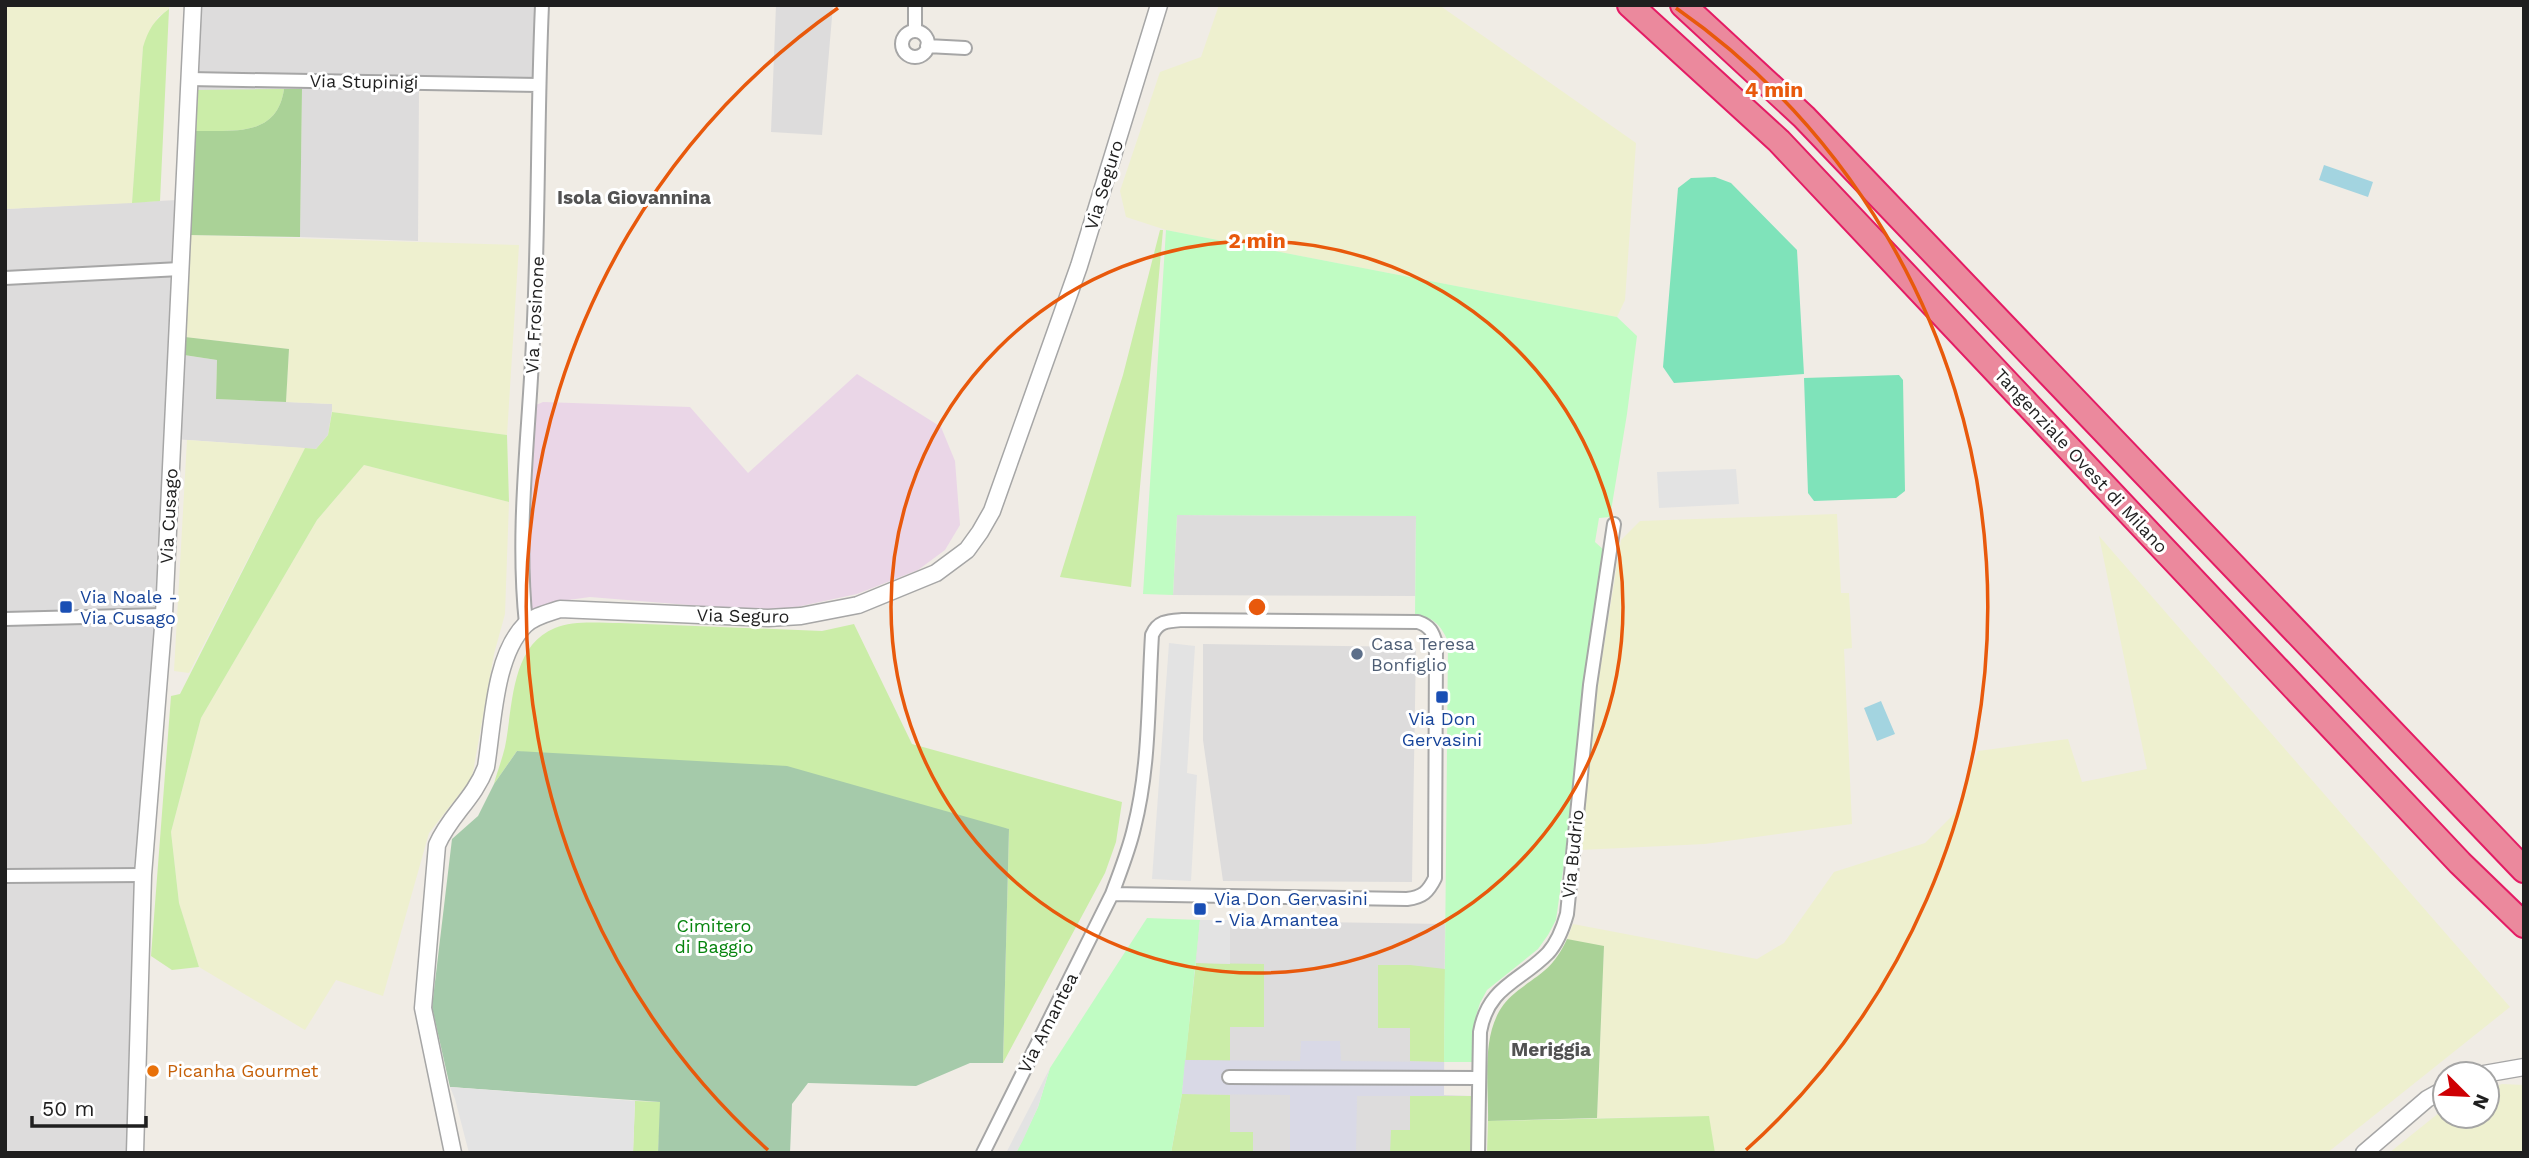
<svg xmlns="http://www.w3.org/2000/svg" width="2529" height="1158" font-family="'Work Sans',sans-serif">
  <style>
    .residential { fill: #dddcdc }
    .industrial { fill: #ead6e7 }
    .farmland { fill: #eef0cf }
    .grass { fill: #cbeda8 }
    .forest { fill: #aad297 }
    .cemetery { fill: #a5caaa }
    .park { fill: #c0fcc3 }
    .pitch { fill: #7fe3ba }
    .parking { fill: #e3e3e3 }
    .plaza { fill: #d9d9e6 }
    .water { fill: #a3d4e0 }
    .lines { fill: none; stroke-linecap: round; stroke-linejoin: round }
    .minor-casing { stroke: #a6a6a6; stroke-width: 16 }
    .tertiary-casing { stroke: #a6a6a6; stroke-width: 19 }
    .motorway-casing { stroke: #e41c65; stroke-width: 28 }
    .minor { stroke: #fff; stroke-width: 12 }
    .tertiary { stroke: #fff; stroke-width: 16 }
    .motorway { stroke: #eb899d; stroke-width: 24 }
    .ring { fill: none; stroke: #e8590c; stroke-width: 3.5 }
    .transit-dot { fill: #1a4fb4; stroke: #fff; stroke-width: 2.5 }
    .service-dot { fill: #5c6f8a; stroke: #fff; stroke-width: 2.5 }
    .food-dot { fill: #e8710a; stroke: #fff; stroke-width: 2.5 }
    .labels { text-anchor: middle; stroke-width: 6; stroke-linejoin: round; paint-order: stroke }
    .street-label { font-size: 18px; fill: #1f1f1f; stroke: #fff }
    .transit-label { font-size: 18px; fill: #164399; stroke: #fff; text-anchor: start }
    .service-label { font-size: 18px; fill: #4e5e75; stroke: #fff; text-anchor: start }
    .park-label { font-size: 18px; fill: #06840e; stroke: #fff }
    .food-label { font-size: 18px; fill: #c56008; stroke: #fff; text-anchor: start }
    .neighbourhood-label { font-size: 19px; font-weight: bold; fill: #525252; stroke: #fff }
    .centre { fill: #e8590c; stroke: #fff; stroke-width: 3.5 }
    .ring-label { font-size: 21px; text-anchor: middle; font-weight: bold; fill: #e8590c; stroke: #fff; stroke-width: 6; stroke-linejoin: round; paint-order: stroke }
  </style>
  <rect width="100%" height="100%" fill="#f0ece5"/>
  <path class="residential" d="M202 5H535L534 92 419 90 418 241 300 237 302 90H197Z
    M776 5H833L822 135 771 132Z
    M177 200 130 1153H5V209Z
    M177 354 217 360 216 399 333 404 328 435 316 449 174 439Z
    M1177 515 1416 516 1415 596 1173 595Z
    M1203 644 1416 647 1412 882 1223 881 1203 740Z
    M1200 920 1445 924 1444 1095 1471 1096V1153H1171L1182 1094Z"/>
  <path class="industrial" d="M857 374 941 427 955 461 960 525 945 550 918 570 857 594 792 608 750 610 590 597 561 601 532 610 526 595 536 405 543 402 690 407 748 473Z"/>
  <path class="farmland" d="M5 5H169V9L158 17 143 47 132 203 5 209Z
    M1219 5H1439L1636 143 1625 300 1617 317 1166 230 1126 217 1120 191 1160 72 1201 57Z
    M189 235 519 245 507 435 332 412V404L286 402 289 349 185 337Z
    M187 440 305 448 189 673 174 671Z
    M364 465 509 502 505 614 494 654 472 778 429 833 383 996 336 980 305 1030 199 967 179 903 171 832 201 718 317 520Z
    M1837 514 1841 593H1849L1852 648 1844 649 1852 824 1705 844 1580 850 1597 688 1621 540 1640 521Z
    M2099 536 2510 1007 2327 1153H1715L1708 1116 1597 1118 1604 947 1567 939 1573 924 1757 959 1784 943 1834 872 1925 843 1956 812 1978 751 2068 739 2082 782 2147 769Z
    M2502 1084 2524 1085V1153H2389L2445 1108V1116H2487V1090Z"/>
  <path class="grass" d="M169 9 160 201 132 203 143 47C148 30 154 20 169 9Z
    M284 89C277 138 233 130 194 131L197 90Z
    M1160 230H1163L1131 587 1060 577 1123 375Z
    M332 412 507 435 509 502 364 465 317 520 201 718 171 832 179 903 199 967 172 970 151 956 171 696 180 694 305 448 316 449 328 435Z
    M620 623 822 631 854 624 912 744 1122 802 1116 842 1105 873 1003 1063 1009 829 517 751 494 784C497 772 502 760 505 747 513 708 510 646 555 628 574 620 599 623 620 623Z
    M1196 963 1264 964V1027H1230V1061L1185 1060Z
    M1378 965H1410L1445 969 1444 1062 1410 1061V1028H1378Z
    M1182 1094 1230 1095V1132H1253V1153H1171Z
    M1410 1096H1471V1153H1390L1391 1130H1410Z
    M635 1101 661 1102 658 1153H633Z
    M1709 1116 1715 1153H1487L1488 1121Z"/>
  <path class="forest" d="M284 89H302L300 237 189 235 194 131C233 130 277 138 284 89Z
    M185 337 289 349 286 402 216 399 217 360 184 355Z
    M1567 939 1604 946 1597 1118 1488 1121C1489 1079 1478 1022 1515 993 1541 972 1552 971 1567 939Z"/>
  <path class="cemetery" d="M517 751 787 766 1009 829 1003 1063H970L916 1086 808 1083 792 1104 790 1153H658L660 1102 450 1087 432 1007 452 839 478 816 494 784Z"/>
  <path class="park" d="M1166 230 1617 317 1637 336 1627 414 1610 517 1599 518 1595 542 1605 551 1583 685 1567 842 1556 920 1548 935 1538 949 1487 990 1480 1003 1476 1016 1472 1062H1444L1448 641C1440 624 1433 617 1415 615L1416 516 1177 515 1173 595 1143 594Z
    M1147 918 1200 920 1182 1094 1171 1153H1016L1038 1107 1050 1068Z"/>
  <path class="pitch" d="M1715 177 1731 183 1797 250 1804 374 1674 383 1663 367 1678 188 1691 178Z
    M1899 375 1903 380 1905 491 1896 498 1814 501 1808 493 1804 378Z"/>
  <path class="parking" d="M1736 469 1739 504 1659 508 1657 472Z
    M1169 643 1195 646 1187 773 1197 775 1191 881 1152 879Z
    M1200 920H1230V964L1196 963Z
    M1050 1068 1038 1107 1022 1142 1016 1153H1006Z
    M450 1087 635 1101 633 1153H469L455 1099Z"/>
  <path class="plaza" d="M1301 1041H1340L1341 1061 1444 1062V1096H1357L1356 1153H1290V1095L1182 1094 1185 1060 1300 1061Z"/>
  <path class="water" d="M2324 165 2373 182 2368 197 2319 180Z
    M1881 701 1895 734 1877 741 1864 708Z"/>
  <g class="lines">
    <defs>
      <path id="minor" d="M915 5V31
        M902 44a13 13 0 1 1 26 0a13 13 0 1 1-26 0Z
        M927 46 965 48
        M189 79 539 85
        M5 278 180 269
        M5 619 164 615
        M526 624C516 530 529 435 533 341 539 229 537 117 542 5
        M5 876 143 875
        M1229 1077 1479 1078
        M983 1153 1112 894C1120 872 1129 850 1134 828 1150 766 1148 699 1152 635 1158 621 1168 621 1182 620L1418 622C1430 626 1433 632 1436 644L1435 878C1428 892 1423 897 1407 899L1112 894
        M1478 1153 1480 1032C1488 986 1520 982 1548 953 1558 942 1563 928 1567 914L1590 685 1614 524"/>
      <path id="tertiary" d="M2484 1074 2524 1067
        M135 1153 143 875 164 615 193 5
        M453 1153 423 1008 437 845C450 815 474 799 486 767 493 725 494 656 525 625 534 616 548 613 560 609L768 618 801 616 858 605 936 573 967 550 980 532 992 511 1079 266 1159 5
        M2364 1153 2427 1099 2445 1089"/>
      <path id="motorway" d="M1630 5 1779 141 2460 863 2524 925
        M1683 5 1804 117 2524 870"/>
    </defs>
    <use href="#minor" class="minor-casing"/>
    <use href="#tertiary" class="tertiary-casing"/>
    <use href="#motorway" class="motorway-casing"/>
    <use href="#minor" class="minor"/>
    <use href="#tertiary" class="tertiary"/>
    <use href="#motorway" class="motorway"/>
  </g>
  <g class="ring">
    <circle cx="1257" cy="607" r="366"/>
    <path d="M768 1150A731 731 0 0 1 838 8M1676 8A731 731 0 0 1 1746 1150"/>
  </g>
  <g class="transit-dot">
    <rect x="59" y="600" width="14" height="14" rx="3.5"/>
    <rect x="1435" y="690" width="14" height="14" rx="3.5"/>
    <rect x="1193" y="902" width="14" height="14" rx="3.5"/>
  </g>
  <circle class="service-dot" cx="1357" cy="654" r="7"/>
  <circle class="food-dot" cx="153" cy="1071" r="7"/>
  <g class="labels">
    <g class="street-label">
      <text transform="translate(364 82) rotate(1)" y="6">Via Stupinigi</text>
      <text transform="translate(1104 185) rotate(-73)" y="6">Via Seguro</text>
      <text transform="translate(535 315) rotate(-87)" y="6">Via Frosinone</text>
      <text transform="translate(2081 461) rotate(47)" y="6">Tangenziale Ovest di Milano</text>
      <text transform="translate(169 516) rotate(-87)" y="6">Via Cusago</text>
      <text transform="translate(743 616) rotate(1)" y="6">Via Seguro</text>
      <text transform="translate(1573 854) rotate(-84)" y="6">Via Budrio</text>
      <text transform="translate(1048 1023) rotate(-63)" y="6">Via Amantea</text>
    </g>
    <g class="transit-label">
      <text x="80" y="603">Via Noale -<tspan x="80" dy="21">Via Cusago</tspan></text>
      <text x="1442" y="725" text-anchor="middle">Via Don<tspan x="1442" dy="21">Gervasini</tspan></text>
      <text x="1214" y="905">Via Don Gervasini<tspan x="1214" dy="21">- Via Amantea</tspan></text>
    </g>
    <g class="service-label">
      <text x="1371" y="650">Casa Teresa<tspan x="1371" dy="21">Bonfiglio</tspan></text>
    </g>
    <g class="park-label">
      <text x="714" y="932">Cimitero<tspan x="714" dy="21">di Baggio</tspan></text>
    </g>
    <g class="food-label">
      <text x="167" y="1077">Picanha Gourmet</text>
    </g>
    <g class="neighbourhood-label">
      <text x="634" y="204">Isola Giovannina</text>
      <text x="1551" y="1056">Meriggia</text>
    </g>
  </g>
  <circle cx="1257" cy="607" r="10" class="centre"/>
  <g class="ring-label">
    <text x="1774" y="97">4 min</text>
    <text x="1257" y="248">2 min</text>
  </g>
  <rect width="2529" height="1158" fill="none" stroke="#1f1f1f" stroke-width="14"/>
  <g transform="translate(2466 1095) rotate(114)"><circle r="33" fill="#ffffff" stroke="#a5a5a5" stroke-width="2"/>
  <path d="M0-5L12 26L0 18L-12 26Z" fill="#ce0004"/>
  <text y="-10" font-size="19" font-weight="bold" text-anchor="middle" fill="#1f1f1f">N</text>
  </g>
  <path d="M32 1116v10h114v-10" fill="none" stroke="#1f1f1f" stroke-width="3.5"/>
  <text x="42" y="1116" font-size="21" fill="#1f1f1f" stroke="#ffffff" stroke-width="5" paint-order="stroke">50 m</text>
</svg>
